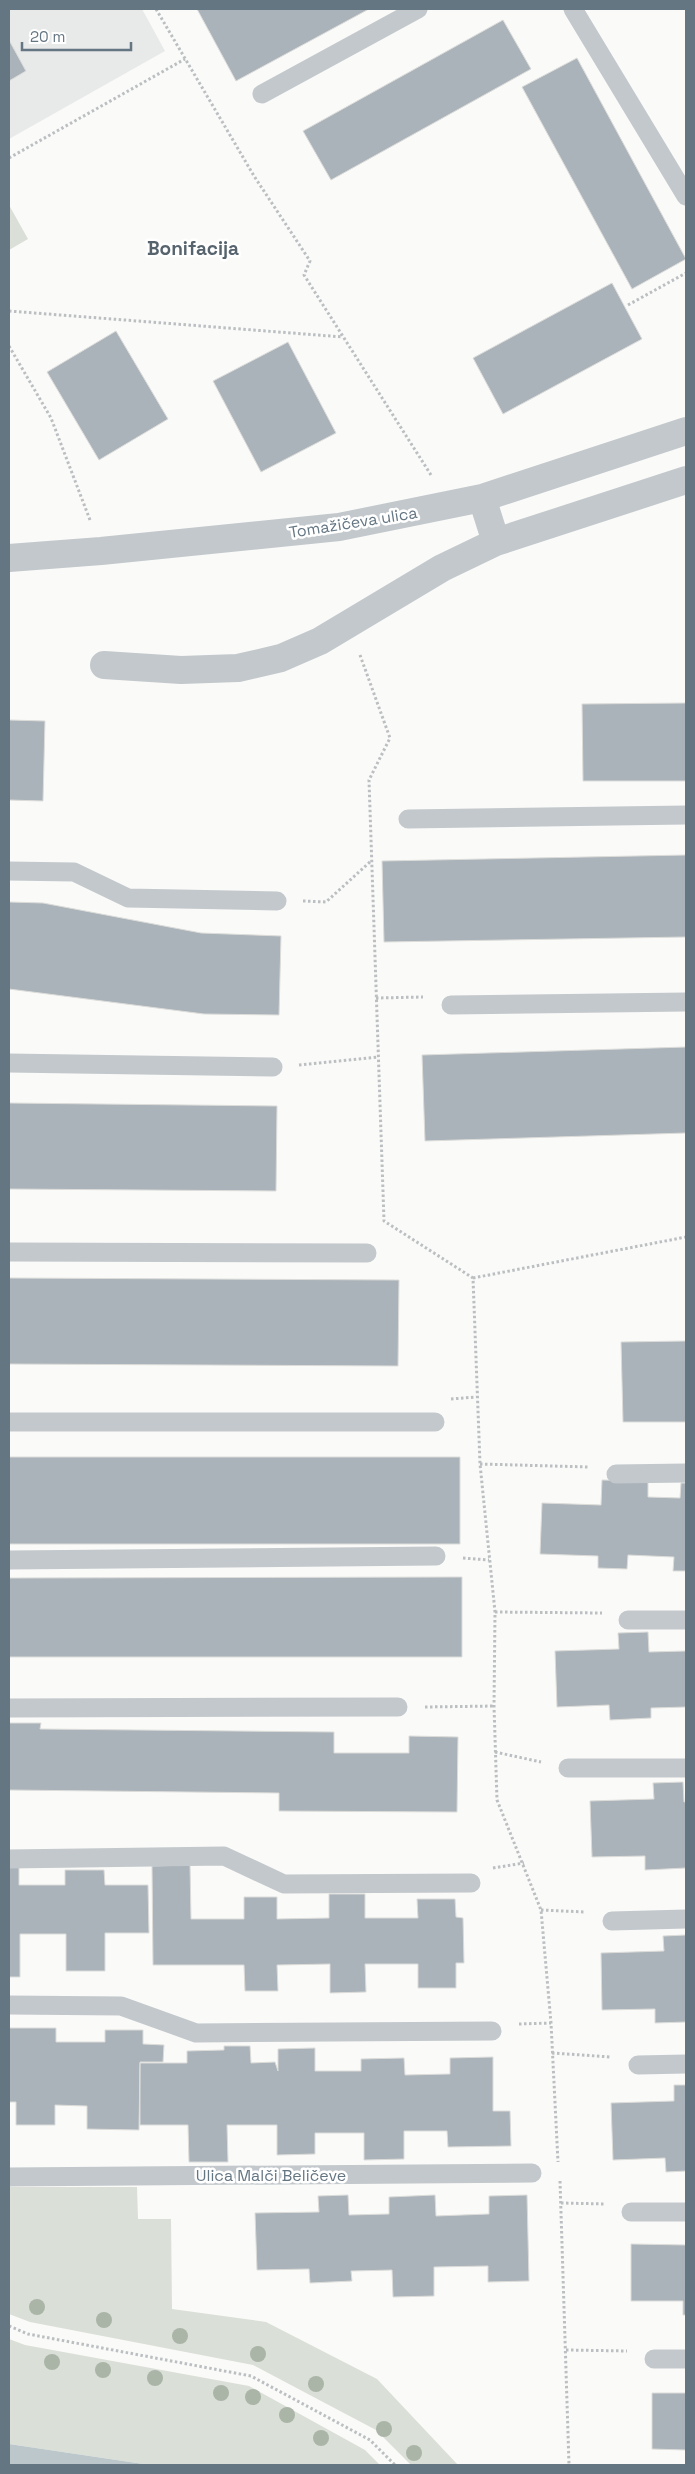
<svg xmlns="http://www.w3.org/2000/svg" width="695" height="2474" font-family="'Space Grotesk',sans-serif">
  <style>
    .built { fill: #e8e9e9 }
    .green { fill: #dadfd7 }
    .water { fill: #bbc7cb }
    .building { fill: #aab3b9; stroke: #dcdcda }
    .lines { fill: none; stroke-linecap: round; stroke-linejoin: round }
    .path { stroke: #bbbfc2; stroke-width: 3; stroke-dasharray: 2.5 2.5; stroke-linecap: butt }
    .lane { stroke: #c3c8cc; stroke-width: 19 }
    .street { stroke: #c3c8cc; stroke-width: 28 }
    .tree { fill: #aab4a7 }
    .labels { text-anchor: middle; stroke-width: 5; stroke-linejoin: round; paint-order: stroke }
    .street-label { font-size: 16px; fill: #657683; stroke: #fff }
    .quarter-label { font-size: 19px; font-weight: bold; fill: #57646e; stroke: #fff }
  </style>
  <rect width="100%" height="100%" fill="#fafaf8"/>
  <path class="built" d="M9 9H142L165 51 9 139Z"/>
  <path class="green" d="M9 205 28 239 9 250Z
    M9 2187H137L138 2219H171L172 2309 266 2322 377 2379 458 2465H411L376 2430 253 2365 30 2322 9 2314Z
    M9 2339 25 2345 249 2386 365 2450 380 2465H150L9 2444Z"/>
  <path class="water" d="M9 2444 150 2465H9Z"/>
  <path class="building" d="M197 9H369L236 81Z
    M503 20 531 69 331 180 303 131Z
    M9 40 26 71 9 81Z
    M577 58 686 259 632 289 522 87Z
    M612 283 642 339 503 414 473 358Z
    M116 331 168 419 99 460 47 372Z
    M288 342 336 433 261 472 213 381Z
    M686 703V781H583L582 704Z
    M9 720 45 721 43 801 9 800Z
    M686 855V937L384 942 382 861Z
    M9 902 43 903 201 933 281 936 279 1015 204 1014 9 989Z
    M686 1047V1133L425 1141 422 1055Z
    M9 1103 277 1106 276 1191 9 1189Z
    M9 1278 399 1280 398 1366 9 1364Z
    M686 1341V1422H623L621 1342Z
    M9 1457H460V1544H9Z
    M602 1480 648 1481V1497L680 1498 681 1483H686V1571H673L674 1557 628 1555 627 1569 598 1568V1556L540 1554 542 1503 601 1505Z
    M462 1577V1657H9V1578Z
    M648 1632 649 1652 686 1651V1707L651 1708V1718L610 1720 609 1705 557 1707 555 1651 619 1649 618 1633Z
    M9 1723H41L40 1729 334 1732V1753H409V1736L458 1737 457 1812 279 1811V1793L9 1790Z
    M683 1782 684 1802H686V1868L645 1870V1856L592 1857 590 1801 654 1799 653 1783Z
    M190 1865 191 1919H244V1897H277V1919L329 1918V1894H365V1918H418L417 1899H455L456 1917 463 1918 464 1963H456V1988H418V1964H365L366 1992 330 1993V1964L277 1965 278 1991H245L244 1965H153L152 1866Z
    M9 1867H19V1885H65V1870H104L105 1885H148L149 1933H105V1971H66V1934H20V1977H9Z
    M686 1935V2022L655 2023V2009L602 2010 601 1953 664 1951 663 1936Z
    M9 2028H56V2042H105V2030H143V2044L164 2045 163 2062H140L139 2130 87 2129V2106L55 2105V2125H16V2102H9Z
    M224 2046H250L251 2063 275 2062 278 2071V2049L315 2048V2071H361V2059L404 2058 405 2075 450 2074V2058L493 2057V2111H510L511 2146 448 2147 447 2131H404V2159L364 2160V2133H315V2154L277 2155V2125H227L228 2162H189L188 2125H140V2063H187V2051L224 2050Z
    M674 2085H686V2171L666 2172 665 2158 613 2160 611 2103 674 2101Z
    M348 2195 349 2215 389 2214V2197L435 2195 436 2216 489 2214V2196L527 2195 529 2281 488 2282V2266L434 2267V2296L393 2297 392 2270 351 2271 352 2281 310 2283 309 2269 257 2270 255 2213 319 2212 318 2196Z
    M631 2244 686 2245V2315H683V2301H631Z
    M652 2393H686V2450L652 2449Z"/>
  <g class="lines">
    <path class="path" d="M156 9 254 176 310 261 304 275 431 475
      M9 158 185 59
      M628 305 686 273
      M9 311 343 337
      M9 346 51 418 90 520
      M360 655 390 738 369 780 384 1221 473 1278 480 1464 495 1612 494 1706 497 1800 541 1910 551 2023 558 2162
      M303 901 326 902 371 861
      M376 998 423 997
      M299 1065 378 1057
      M473 1278 686 1237
      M451 1399 476 1397
      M480 1464 589 1467
      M463 1558 489 1560
      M495 1612 602 1613
      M425 1707 494 1706
      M495 1752 541 1762
      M493 1868 524 1863
      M541 1910 585 1912
      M519 2024 551 2023
      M552 2053 611 2057
      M560 2181 569 2465
      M561 2203 606 2204
      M9 2326 28 2334 251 2376 370 2440 395 2465
      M566 2350 627 2351"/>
    <path class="lane" d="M573 9 686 196
      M262 94 418 9
      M408 819 686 815
      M9 871 74 872 128 898 277 901
      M451 1005 686 1002
      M9 1063 273 1067
      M9 1252 367 1253
      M9 1422H435
      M616 1474 686 1473
      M9 1560 436 1556
      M628 1620H686
      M9 1708 398 1707
      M568 1768H686
      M9 1859 224 1856 284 1884 471 1883
      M612 1921 686 1919
      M9 2005 121 2006 196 2033 492 2031
      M638 2065 686 2064
      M9 2177 532 2173
      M631 2212H686
      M654 2359H686"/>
    <path class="street" d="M482 498 496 542
      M9 558 101 551 339 527 482 498 686 431
      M104 665 181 670 238 668 281 658 320 641 442 568 496 542 686 480"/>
  </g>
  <g class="tree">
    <circle cx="37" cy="2307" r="8"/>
    <circle cx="104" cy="2320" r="8"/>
    <circle cx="180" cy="2336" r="8"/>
    <circle cx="258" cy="2354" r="8"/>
    <circle cx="52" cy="2362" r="8"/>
    <circle cx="103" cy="2370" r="8"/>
    <circle cx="155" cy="2378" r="8"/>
    <circle cx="316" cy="2384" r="8"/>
    <circle cx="221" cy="2393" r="8"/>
    <circle cx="253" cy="2397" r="8"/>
    <circle cx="287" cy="2415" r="8"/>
    <circle cx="384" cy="2429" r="8"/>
    <circle cx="321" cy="2438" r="8"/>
    <circle cx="414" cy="2453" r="8"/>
  </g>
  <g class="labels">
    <g class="street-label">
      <text transform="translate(353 522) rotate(-9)" y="6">Tomažičeva ulica</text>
      <text x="271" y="2181">Ulica Malči Beličeve</text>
    </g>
    <g class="quarter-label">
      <text x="193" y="255">Bonifacija</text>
    </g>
  </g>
  <rect width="695" height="2474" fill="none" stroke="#657683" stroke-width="20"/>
  <path d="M22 42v8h109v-8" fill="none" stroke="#657683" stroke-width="2.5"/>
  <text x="30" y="42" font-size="15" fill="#657683" stroke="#ffffff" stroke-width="4" paint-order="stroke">20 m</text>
</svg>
